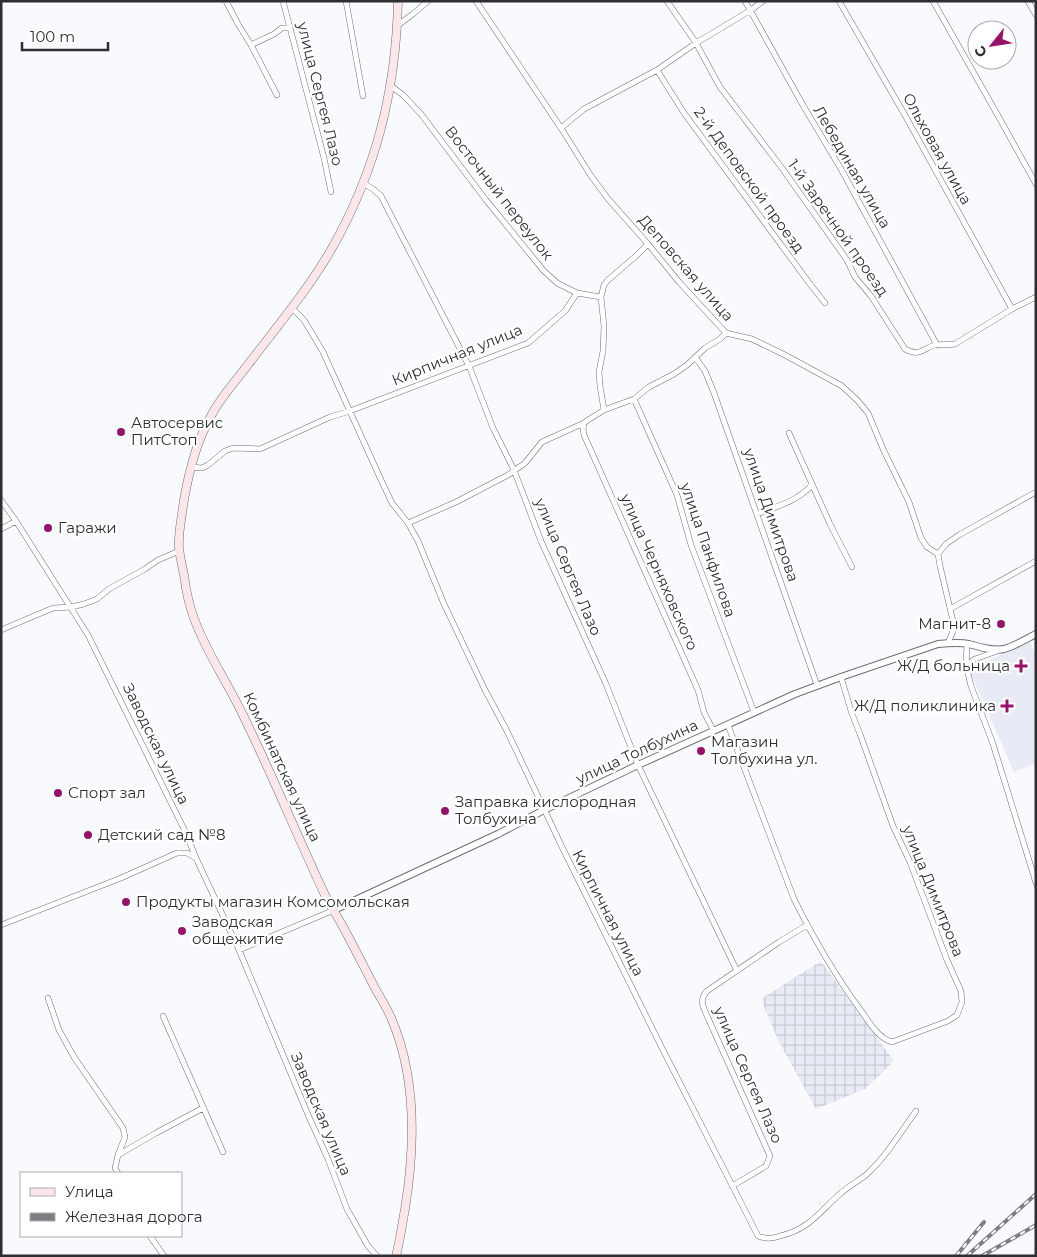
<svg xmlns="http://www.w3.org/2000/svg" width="1037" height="1257" font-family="Montserrat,sans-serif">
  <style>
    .built { fill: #e8ebf5 }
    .industrial { fill: url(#industrial-grid) }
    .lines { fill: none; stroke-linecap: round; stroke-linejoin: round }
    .minor-casing { stroke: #6c6e76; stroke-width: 6 }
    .tertiary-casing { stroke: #6c6e76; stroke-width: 8 }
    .secondary-casing { stroke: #6c6e76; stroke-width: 9 }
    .minor { stroke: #fff; stroke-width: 5 }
    .tertiary { stroke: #fff; stroke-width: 6 }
    .secondary { stroke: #fbe7e9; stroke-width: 8 }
    .rail-casing { stroke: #7d7e82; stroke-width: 4 }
    .rail { stroke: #fff; stroke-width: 2; stroke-dasharray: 5.5; stroke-linecap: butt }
    .poi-dot { fill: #97136a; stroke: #fff; stroke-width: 2 }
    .labels { text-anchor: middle; stroke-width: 4.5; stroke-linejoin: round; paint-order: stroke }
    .street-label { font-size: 15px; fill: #2e2f33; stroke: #fff }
    .poi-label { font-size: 15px; fill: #2e2f33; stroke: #fff; text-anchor: start }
  </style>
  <defs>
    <pattern id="industrial-grid" width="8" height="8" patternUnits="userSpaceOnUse" patternTransform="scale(1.25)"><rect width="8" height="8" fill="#e8ebf5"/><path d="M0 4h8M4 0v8" fill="none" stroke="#c7cad2"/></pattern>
  </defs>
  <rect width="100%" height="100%" fill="#f9fafe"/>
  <path class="built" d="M1030 642 1036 656V763L1014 772 969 669Z"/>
  <path class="industrial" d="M821 961 894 1061 865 1089 816 1109 778 1040 761 999Z"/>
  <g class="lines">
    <defs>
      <path id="minor" d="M226 1 238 24 251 45 277 95
        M283 1 324 158 331 192
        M346 1 363 96
        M476 1 561 128 591 176 609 200 648 244 679 282 726 333 752 339 785 355 842 386 858 401 868 413 884 451 909 502 921 538 927 547 938 554 940 566 953 621V631L948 643
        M667 1 696 43 720 87 782 168 847 260 855 277 871 296 905 349C920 357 922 349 935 345 939 344 950 345 955 344L1012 309 1036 297
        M745 1 804 107 841 169 937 345
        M839 1 906 117 1012 309
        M933 1 992 105 1036 184
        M1028 1 1036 15
        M398 25 413 14 428 1
        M251 45 274 34 282 28H289
        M657 70 684 113 810 284 825 303
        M561 128 584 109 657 70 696 43 751 10 763 1
        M363 183 373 189 381 196 469 366 493 428 514 470 541 541 606 684 638 765 737 971
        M577 293 601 297 604 285 608 280 636 256 648 244
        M601 297 604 326 603 351 599 372 600 386 604 410
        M292 308 304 320 323 352 382 482 392 503 408 523 418 541 444 604 485 690 507 731 563 849 662 1048 758 1236C765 1239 772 1239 780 1236 810 1229 819 1212 841 1193 849 1186 858 1181 866 1175 886 1157 900 1133 916 1111
        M695 357 705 371 714 393 817 685
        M634 399 677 495 691 545 754 712
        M584 423 583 429 584 435 698 690 704 712 713 730
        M789 433 830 524 852 567
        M191 467 202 468 208 465 225 451 233 448 260 449 330 417 350 411 528 343 565 311 577 293 557 283 543 270 486 200 421 114 403 95 391 86
        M1 500 16 521 88 635 185 831 196 858 239 950 309 1117 328 1159 347 1209 368 1246 377 1256
        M757 514C778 506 796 502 812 485
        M408 523 456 502 508 475 525 463 542 442 584 423 588 420 604 410 634 399 649 387 674 374 687 365 705 348 720 339 726 333
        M1 529 16 521
        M938 554 946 544 959 535 1036 492
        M950 609 1036 561
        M1 630 53 608 71 607 84 604 97 599 109 589 145 569 158 560 179 551
        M967 644 966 665 971 686 993 744 1036 883
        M966 665 975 659 1000 650
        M728 725 794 899C814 939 836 977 862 1012 870 1023 878 1038 892 1042L948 1021 957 1015 962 1002 961 991 947 960 910 862 893 826 860 734 852 714 841 677
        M1 925 121 878 177 853H187L196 858
        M239 950 334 910
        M48 998 59 1030 74 1057 123 1128 125 1137 118 1155 115 1168 118 1173
        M163 1016 223 1152
        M118 1155 156 1133 203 1108
        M732 1186 766 1166 770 1156 708 1018C704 1008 698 1001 707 991L779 942 807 925
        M150 1236 164 1256"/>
      <path id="tertiary" d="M334 910 498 834 544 810 638 765 795 694 841 677 938 644C948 643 959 642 969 644 980 647 992 651 1004 649 1015 646 1026 639 1036 634"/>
      <path id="secondary" d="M396 1256C400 1240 402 1225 405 1209 415 1147 417 1079 392 1020 388 1010 382 1000 376 990 364 967 353 945 341 923 335 913 329 903 324 893 296 833 271 772 242 713 227 682 207 653 195 621 189 606 186 591 184 575 182 566 180 557 179 548 178 532 182 516 184 500 189 471 196 442 211 416 220 398 235 382 247 366 276 328 307 291 331 250 376 171 396 91 398 1"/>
    </defs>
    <use href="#minor" class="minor-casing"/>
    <use href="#tertiary" class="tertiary-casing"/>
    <use href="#secondary" class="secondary-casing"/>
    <use href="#minor" class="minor"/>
    <use href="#tertiary" class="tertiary"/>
    <use href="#secondary" class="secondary"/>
    <defs>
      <path id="rail" d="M956 1256 984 1222
        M967 1256 1036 1194
        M982 1256 1036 1225"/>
    </defs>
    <use href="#rail" class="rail-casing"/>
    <use href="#rail" class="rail"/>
  </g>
  <g class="poi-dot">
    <circle cx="121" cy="432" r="5"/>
    <circle cx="48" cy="528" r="5"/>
    <circle cx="1001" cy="624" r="5"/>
    <path d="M1018.5 658.5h5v5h5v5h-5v5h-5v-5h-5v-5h5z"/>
    <path d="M1004.5 698.5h5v5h5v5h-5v5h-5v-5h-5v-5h5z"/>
    <circle cx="701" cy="751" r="5"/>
    <circle cx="58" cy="793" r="5"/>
    <circle cx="445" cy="811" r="5"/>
    <circle cx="88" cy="835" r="5"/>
    <circle cx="126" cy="902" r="5"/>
    <circle cx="182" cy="931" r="5"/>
  </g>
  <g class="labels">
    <g class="street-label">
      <text transform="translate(320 94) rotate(76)" y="5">улица Сергея Лазо</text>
      <text transform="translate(937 149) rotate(61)" y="5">Ольховая улица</text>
      <text transform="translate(852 167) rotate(60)" y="5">Лебединая улица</text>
      <text transform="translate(749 180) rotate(54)" y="5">2-й Деповской проезд</text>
      <text transform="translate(499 193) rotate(52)" y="5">Восточный переулок</text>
      <text transform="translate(838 228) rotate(55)" y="5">1-й Заречной проезд</text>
      <text transform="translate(686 268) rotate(49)" y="5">Деповская улица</text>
      <text transform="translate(457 355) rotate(-22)" y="5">Кирпичная улица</text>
      <text transform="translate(771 515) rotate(71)" y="5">улица Димитрова</text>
      <text transform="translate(708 550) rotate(71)" y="5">улица Панфилова</text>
      <text transform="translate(568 567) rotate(67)" y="5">улица Сергея Лазо</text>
      <text transform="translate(659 572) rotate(66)" y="5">улица Черняховского</text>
      <text transform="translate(156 744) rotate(64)" y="5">Заводская улица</text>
      <text transform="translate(637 752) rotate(-25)" y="5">улица Толбухина</text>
      <text transform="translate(282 767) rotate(65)" y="5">Комбинатская улица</text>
      <text transform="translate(933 891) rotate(68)" y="5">улица Димитрова</text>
      <text transform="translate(608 913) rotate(63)" y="5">Кирпичная улица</text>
      <text transform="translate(748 1075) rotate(66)" y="5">улица Сергея Лазо</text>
      <text transform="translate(321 1114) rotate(67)" y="5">Заводская улица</text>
    </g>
    <g class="poi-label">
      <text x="131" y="428">Автосервис<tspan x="131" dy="17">ПитСтоп</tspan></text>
      <text x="58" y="533">Гаражи</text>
      <text x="991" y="629" text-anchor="end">Магнит-8</text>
      <text x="1010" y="671" text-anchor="end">Ж/Д больница</text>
      <text x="996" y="711" text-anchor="end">Ж/Д поликлиника</text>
      <text x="711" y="747">Магазин<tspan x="711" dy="17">Толбухина ул.</tspan></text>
      <text x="68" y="798">Спорт зал</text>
      <text x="455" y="807">Заправка кислородная<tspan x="455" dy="17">Толбухина</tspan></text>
      <text x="98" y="840">Детский сад №8</text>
      <text x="136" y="907">Продукты магазин Комсомольская</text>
      <text x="192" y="927">Заводская<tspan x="192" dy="17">общежитие</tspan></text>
    </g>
  </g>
  <rect width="1037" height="1257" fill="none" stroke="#2e2f33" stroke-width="5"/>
  <rect x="20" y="1172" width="162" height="65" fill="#ffffff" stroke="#abacad"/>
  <rect x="30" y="1188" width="25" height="8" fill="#fbe7e9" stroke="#abacad"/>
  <text x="65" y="1197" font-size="15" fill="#2e2f33">Улица</text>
  <rect x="30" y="1213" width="25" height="8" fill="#7d7e82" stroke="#abacad"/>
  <text x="65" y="1222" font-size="15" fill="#2e2f33">Железная дорога</text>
  <g transform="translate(992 45) rotate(240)"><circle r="24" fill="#ffffff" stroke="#abacad"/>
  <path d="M0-4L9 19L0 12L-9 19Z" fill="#97136a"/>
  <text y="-8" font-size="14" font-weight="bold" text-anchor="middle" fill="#2e2f33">С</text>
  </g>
  <path d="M22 42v8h86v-8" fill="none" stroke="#2e2f33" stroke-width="2.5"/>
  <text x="30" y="42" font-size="15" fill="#2e2f33" stroke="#ffffff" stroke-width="4" paint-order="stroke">100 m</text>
</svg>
